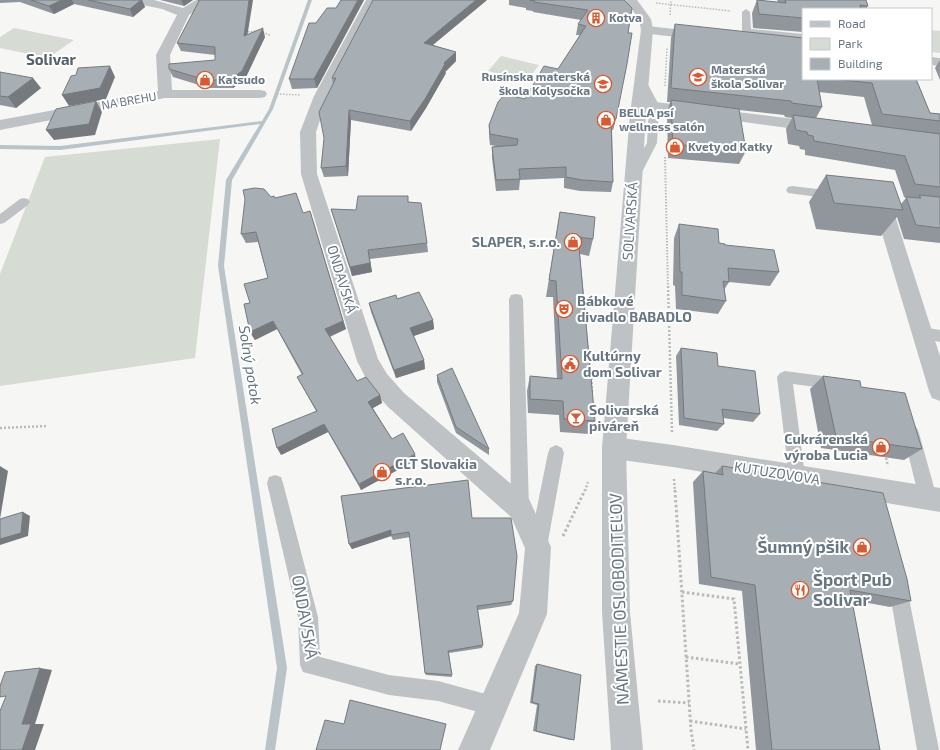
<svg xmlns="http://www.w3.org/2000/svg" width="940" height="750" font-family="'Exo 2',sans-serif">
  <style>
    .green { fill: #d6dbd3 }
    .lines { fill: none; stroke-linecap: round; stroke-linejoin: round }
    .stream { fill: #b9c3c8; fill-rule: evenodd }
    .path-far3 { stroke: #b8bbbd; stroke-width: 1.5; stroke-dasharray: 1.5 1.5; stroke-linecap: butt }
    .path-far2 { stroke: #b8bbbd; stroke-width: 2; stroke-dasharray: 1.5 1.5; stroke-linecap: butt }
    .path-far1 { stroke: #b8bbbd; stroke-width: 2.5; stroke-dasharray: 2 2; stroke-linecap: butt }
    .path { stroke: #b8bbbd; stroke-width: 3; stroke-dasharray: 2.5 2.5; stroke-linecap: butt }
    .service { fill: #bec2c5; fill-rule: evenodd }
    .minor { fill: #bec2c5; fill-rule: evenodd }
    .tertiary { fill: #bec2c5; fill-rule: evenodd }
    .wall { fill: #90969b; fill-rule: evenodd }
    .shaded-wall { fill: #767a7e }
    .building { fill: #a8afb4; stroke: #767a7e }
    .labels { text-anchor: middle; stroke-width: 4; stroke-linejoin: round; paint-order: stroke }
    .far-poi-label { font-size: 12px; font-weight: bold; fill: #687682; stroke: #fff; text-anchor: start }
    .far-street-label { font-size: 12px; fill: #687682; stroke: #fff }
    .street-label { font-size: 14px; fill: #687682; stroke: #fff }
    .poi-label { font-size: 14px; font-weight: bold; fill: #687682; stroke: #fff; text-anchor: start }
    .far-district-label { font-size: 15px; font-weight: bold; fill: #556068; stroke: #fff }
    .water-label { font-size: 15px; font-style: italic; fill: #63777f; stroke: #fff }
    .near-poi-label { font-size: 17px; font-weight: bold; fill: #687682; stroke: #fff; text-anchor: end }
    .near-street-label { font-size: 17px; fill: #687682; stroke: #fff }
  </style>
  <rect width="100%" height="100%" fill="#f6f6f4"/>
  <path class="green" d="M14 28 74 40 48 58 0 48V37Z
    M931 30 940 31V53L931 52Z
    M501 56 539 65 527 81 488 71Z
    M220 139 195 358 0 386V274L45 157Z"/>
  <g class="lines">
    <path class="stream" d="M308 0H312L273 109 232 180 224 266 287 668 275 750H265L277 668 218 266 226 180 260 124 60 150 0 149V145L60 146 262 121 269 109Z"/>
    <path class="path-far3" d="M656 3 731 11
      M670 15 671 0
      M245 32 258 31 270 35
      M665 86 667 48
      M277 94 300 95"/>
    <path class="path-far2" d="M665 157 668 287"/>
    <path class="path-far1" d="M668 286 672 432
      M591 370 592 392
      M0 428 48 426
      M845 452 847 460
      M886 458 888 466
      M674 479 675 491
      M585 491 588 482"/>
    <path class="path" d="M675 490 691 730 694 750
      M563 536 585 490
      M682 592 734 599 748 750
      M686 657 740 664
      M658 701 689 703
      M690 721 746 729"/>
    <path class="service" d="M746 9 750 12 751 29 803 34V40L751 34 750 42H744L742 31V12Z
      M641 78 646 81 659 105 657 143 640 176 638 179H630L628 176 647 143 649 105 636 81Z
      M792 186 834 191 838 192 840 195 838 198 834 199 788 193 786 190 788 187Z
      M24 198 28 199 30 202 28 205 4 223 0 224V214L20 199Z
      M516 294 521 295 523 299 529 508 526 514 520 516 514 514 511 508 509 299 511 295Z
      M922 327 940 330V342L917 337 915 333 917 329Z
      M785 371 838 378 843 379 846 384 843 389 838 390 793 384 805 476 803 482 797 484 791 482 789 476 777 377 780 373Z
      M911 426 917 428 919 433 937 498 934 504 928 506 922 504 919 498 903 433 905 428Z
      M556 445 562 448 564 453 547 547 544 553 538 556 532 553 529 547 548 453 550 448Z
      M275 475 281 477 283 483 318 617 320 657 389 675 438 681 493 696 500 699 503 706 500 713 493 716 438 701 389 695 303 672 300 665 298 617 267 483 269 477Z
      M897 574 904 576 906 583 939 750H917L888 583 890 576Z"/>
    <path class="minor" d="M131 0H154L183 8 196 0H211L189 15 170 55 172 90H260L265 91 267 94 265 97 260 98H165L0 130V120L158 91 156 55 177 15 162 9 133 3Z
      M366 0H378L328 96 316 132 317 174 378 359 387 374 404 393 529 499 551 547 547 614 490 750H458L519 613 525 548 511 517 388 407 371 388 357 361 301 174 300 132 314 96Z
      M647 26 702 32 707 33 709 36 707 39 702 40 642 33 641 30 642 27Z
      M931 57 940 58V66L931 65Z
      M639 100 818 122 823 124 826 127 823 130 818 132 634 107 632 104 634 101Z
      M881 194 887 196 890 200 940 356V401L932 398 929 391 872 200 875 196Z
      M614 437 673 445 940 488V512L673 467 614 459 606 456 602 448 606 440Z"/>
    <path class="tertiary" d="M625 0H637L651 19 653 30 646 114 626 448 630 612 643 750H611L602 612V448L630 114 641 30 639 19Z"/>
  </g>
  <path class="wall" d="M0 0H142L145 7 133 17 74 4 54 14 20 2 0 3Z
    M160 0H193L184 6Z
    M199 0 248 35 265 37 245 79 233 88H209L173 77 169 69 215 60V55L181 51 177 43 198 3V1Z
    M341 0H364L317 88 292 89 289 79 316 23 336 8Z
    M487 0 433 45 456 52V61L445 72 446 73 426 108 411 131 351 120 348 176 324 177 321 168 333 84 332 78Z
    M509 0H619L616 119 613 130H612L613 182 611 192 580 191 564 188V178L520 180 519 190 496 191 492 158V147L496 146 490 145 489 136V125L525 99 558 69 580 35H576L578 24 581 20 533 12V11L526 10V8L509 5Z
    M757 0 778 2 777 0H866L868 6 866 9H803V32L753 28 752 13Z
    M675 24 803 79H916L930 113 940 114V243L904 239 897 217 881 236 816 229 809 202 826 175 901 204 906 198 904 197 895 170 805 155V150L800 149 799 146 788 144 786 129 792 118 785 117 784 115 739 110 746 151 739 164 668 158 667 113 670 102H667L671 38ZM819 92 864 97 872 125 816 118 822 107Z
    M940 60V80L935 68Z
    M0 72 41 88 16 108 0 105Z
    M271 197 275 198 303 213 346 329 330 337 357 381 380 395 382 403 373 408 392 439 416 460 361 490 328 432 281 455 316 411 297 377 302 375 277 329 255 340 250 332V303L268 278 258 242 246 243 241 234Z
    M409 202 427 243 428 252 370 259 372 272 352 276 331 209 356 210Z
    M560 212 593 239 589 256 580 254 595 421 589 434 560 432 559 415 528 413 527 391 530 376 557 379 553 297H546Z
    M679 224 719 243 725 245 779 272 770 286 729 282 724 290 726 301 718 314 676 309 675 286 673 285 674 238Z
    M397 299 433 320 434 329 413 336 424 360 425 369 396 378 371 312 369 303Z
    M681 348 718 366 760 414 753 422 723 418 724 424 717 431 679 425 676 356Z
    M437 375 489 449V455L456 433 437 382Z
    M823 376 861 387 922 449 904 460 821 448 810 389Z
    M722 466 911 601 890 607 852 600 880 750H756L742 591 699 584 693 482 703 471 715 473Z
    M341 496 472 518 513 601 511 605 478 610 483 645 482 648 449 653 452 677 426 675 425 673 410 537 393 540 391 536 352 549 349 544Z
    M537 664 574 740H570L533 731 537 705 530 703 535 666Z"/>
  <path class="shaded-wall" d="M62 0H72L74 4 54 14 49 6Z
    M141 0H142L145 7 133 17 130 9Z
    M181 0H193L184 6Z
    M249 0H253L246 44 244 36Z
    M358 0H364L317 88 314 79Z
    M476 0H487L424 52V43Z
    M263 28 265 37 245 79 233 88 230 80Z
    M456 52V61L445 72 446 73 426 108 411 131 410 121 444 63Z
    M110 66 115 77 106 99 69 106 62 95Z
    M33 78 41 88 16 108 8 97Z
    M96 101 102 112 95 135 54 140 46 130Z
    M349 110 351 120 348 176 346 166Z
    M310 211 346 329 328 337 325 329Z
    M368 250 372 272 352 276 350 267Z
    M433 320 434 329 411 337 410 328Z
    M273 321 277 329 255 340 250 332Z
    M424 360 425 369 396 378 394 370Z
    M380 395 382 403 371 409 368 402Z
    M324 424 328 432 281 455 277 448Z
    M415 454 416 460 361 490 359 484Z
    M0 466 8 471 0 519Z
    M23 512 30 516 28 536 0 545V539Z
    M391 530V536L352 549 349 544Z
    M40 668 52 670 35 724H44L35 750H22V724Z"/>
  <path class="building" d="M31 0H62L49 6Z
    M88 0H141L130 9Z
    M199 0H249L244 36 263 28 242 71 230 80H206L169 69V64L215 60V47L177 43 199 1H198Z
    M341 0H358L314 79H289L309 23H316L327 8H336Z
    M373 0H476L424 43 456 52 444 63 445 64 425 99 410 121 349 110 346 166 321 168 324 138 319 112 336 78H332Z
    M530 0H624L632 8 628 33H632L627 64 616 119H611L613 182 582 180 566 177V167L519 169 520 179 496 180 492 147 517 145 518 139 490 134 489 125 498 102 505 94 525 99 544 66 558 69 586 26 578 24 588 10 534 2 535 1Z
    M757 0 786 3 785 0H866L868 6 860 5 861 9H803V18L759 14Z
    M675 24 803 38V79H817L822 107 792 103 791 101 671 88Z
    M110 66 100 88 62 95 71 76 76 75 78 68Z
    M0 72 33 78 8 97 0 96Z
    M832 79H916L930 113 940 114V121L882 114 872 83Z
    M671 100 739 109 746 151 673 144Z
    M96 101 89 124 46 130 56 109Z
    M793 115 940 134V187L915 184 905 156 814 141 813 136 808 135 807 132 796 130Z
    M826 175 893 182 903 210 834 203Z
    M255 188 264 189 271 197 274 196 275 198 296 193 303 213 310 211 343 321 325 329 357 381 366 377 380 395 368 402 392 439 403 433 415 454 359 484 324 424 277 448 272 429 317 411 297 377 303 374 273 321 250 332 244 304 250 303 244 284 268 278 256 232 241 234 245 199 243 190Z
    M919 195 940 197V228L916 225 906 197 921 198Z
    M358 196H408V202L421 203 427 243 368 250 370 263 350 267 331 209 356 210Z
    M560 212 595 217 593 239 578 237 595 421 564 419 563 401 530 399V376L562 379 556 281 549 280Z
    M679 224 718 229 719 243 725 244V245L774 250 779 272 728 268 729 282 723 281 726 301 682 295V272H680Z
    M419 292 433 320 410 328 424 360 394 370 369 303 396 295 397 299Z
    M681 348 717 353 718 366 755 371 760 414 722 409 724 424 684 418Z
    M452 368 489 449 456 427 437 375Z
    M823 376 860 381 861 387 905 393 922 449 836 437Z
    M722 466 883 493 907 579 911 601 850 590 880 750H772L755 585 711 577 703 471 723 475Z
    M468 480 472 518H511L517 556 513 601 477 606 483 645 448 651 452 675 425 673 409 532 391 535V530L349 544 341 496Z
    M23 512 21 533 0 539V519Z
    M537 664 581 675 574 740 536 731 539 704 532 702Z
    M40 668 22 724H31L22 750H0V711L6 696 0 697V686L5 672Z
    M350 700 446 724 440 750H316L325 720 344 724Z"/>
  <defs>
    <symbol id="building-ring" viewBox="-11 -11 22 22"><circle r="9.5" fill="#fff" stroke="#d65b34" stroke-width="1.5"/><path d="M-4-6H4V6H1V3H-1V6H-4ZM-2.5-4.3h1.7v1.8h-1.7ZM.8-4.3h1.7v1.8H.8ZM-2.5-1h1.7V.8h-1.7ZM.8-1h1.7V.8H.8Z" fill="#d65b34"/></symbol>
    <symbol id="school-ring" viewBox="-11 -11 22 22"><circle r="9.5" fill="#fff" stroke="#d65b34" stroke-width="1.5"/><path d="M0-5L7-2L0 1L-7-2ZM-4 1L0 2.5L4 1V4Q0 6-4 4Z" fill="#d65b34"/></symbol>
    <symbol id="shop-ring" viewBox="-11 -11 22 22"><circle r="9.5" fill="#fff" stroke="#d65b34" stroke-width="1.5"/><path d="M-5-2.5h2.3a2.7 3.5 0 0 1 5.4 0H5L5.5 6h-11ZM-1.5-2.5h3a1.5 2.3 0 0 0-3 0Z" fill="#d65b34"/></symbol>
    <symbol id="theatre-ring" viewBox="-11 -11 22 22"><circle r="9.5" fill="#fff" stroke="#d65b34" stroke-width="1.5"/><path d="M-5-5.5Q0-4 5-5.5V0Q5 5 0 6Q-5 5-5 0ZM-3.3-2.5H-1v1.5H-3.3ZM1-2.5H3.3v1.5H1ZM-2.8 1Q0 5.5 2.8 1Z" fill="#d65b34"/></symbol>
    <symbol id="civic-ring" viewBox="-11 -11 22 22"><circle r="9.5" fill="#fff" stroke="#d65b34" stroke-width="1.5"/><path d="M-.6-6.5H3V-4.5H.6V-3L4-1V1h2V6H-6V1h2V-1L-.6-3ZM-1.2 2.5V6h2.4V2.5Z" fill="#d65b34"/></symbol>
    <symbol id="bar-ring" viewBox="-11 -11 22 22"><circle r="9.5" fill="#fff" stroke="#d65b34" stroke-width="1.5"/><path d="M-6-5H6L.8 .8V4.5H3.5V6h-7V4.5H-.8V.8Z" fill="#d65b34"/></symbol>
    <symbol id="restaurant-ring" viewBox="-11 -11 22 22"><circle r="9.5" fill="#fff" stroke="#d65b34" stroke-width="1.5"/><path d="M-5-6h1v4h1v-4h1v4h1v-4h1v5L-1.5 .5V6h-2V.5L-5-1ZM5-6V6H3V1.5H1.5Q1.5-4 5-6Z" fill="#d65b34"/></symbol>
  </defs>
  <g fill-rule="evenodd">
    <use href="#building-ring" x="586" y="8" width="20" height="20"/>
    <use href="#school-ring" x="688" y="67" width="20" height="20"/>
    <use href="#shop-ring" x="195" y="70" width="20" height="20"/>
    <use href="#school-ring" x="593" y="74" width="20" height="20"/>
    <use href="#shop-ring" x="596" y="110" width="20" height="20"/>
    <use href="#shop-ring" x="665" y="137" width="20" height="20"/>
    <use href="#shop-ring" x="563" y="232" width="20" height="20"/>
    <use href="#theatre-ring" x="554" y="299" width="20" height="20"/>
    <use href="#civic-ring" x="560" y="354" width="20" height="20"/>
    <use href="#bar-ring" x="566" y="408" width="20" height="20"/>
    <use href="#shop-ring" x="871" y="437" width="20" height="20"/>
    <use href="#shop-ring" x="372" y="462" width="20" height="20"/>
    <use href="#shop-ring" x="852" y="537" width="20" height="20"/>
    <use href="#restaurant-ring" x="790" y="580" width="20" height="20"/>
  </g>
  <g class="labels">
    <g class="far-poi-label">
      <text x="609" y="22">Kotva</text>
      <text x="711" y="74">Materská<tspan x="711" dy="14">škola Solivar</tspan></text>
      <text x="590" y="81" text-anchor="end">Rusínska materská<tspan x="590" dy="14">škola Kolysočka</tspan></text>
      <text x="218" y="84">Katsudo</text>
      <text x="619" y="117">BELLA psí<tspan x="619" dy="14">wellness salón</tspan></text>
      <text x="688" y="151">Kvety od Katky</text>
    </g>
    <g class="far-street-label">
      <text transform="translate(129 101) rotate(-10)" y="4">NA BREHU</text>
    </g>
    <g class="street-label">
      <text transform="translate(630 221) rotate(-86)" y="5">SOLIVARSKÁ</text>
      <text transform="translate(342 279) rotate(73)" y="5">ONDAVSKÁ</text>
      <text transform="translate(777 473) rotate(9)" y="5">KUTUZOVOVA</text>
    </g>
    <g class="poi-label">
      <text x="560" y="247" text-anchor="end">SLAPER, s.r.o.</text>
      <text x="577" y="306">Bábkové<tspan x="577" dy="16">divadlo BABADLO</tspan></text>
      <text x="583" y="361">Kultúrny<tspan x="583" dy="16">dom Solivar</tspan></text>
      <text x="589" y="415">Solivarská<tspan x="589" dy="16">piváreň</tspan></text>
      <text x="868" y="444" text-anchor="end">Cukrárenská<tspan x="868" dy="16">výroba Lucia</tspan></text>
      <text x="395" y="469">CLT Slovakia<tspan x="395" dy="16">s.r.o.</tspan></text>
    </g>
    <g class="far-district-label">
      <text x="51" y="65">Solivar</text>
    </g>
    <g class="water-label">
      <text transform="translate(250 365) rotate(81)" y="5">Soľný potok</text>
    </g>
    <g class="near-poi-label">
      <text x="849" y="553">Šumný pšik</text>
      <text x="813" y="586" text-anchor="start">Šport Pub<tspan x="813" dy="20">Solivar</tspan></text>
    </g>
    <g class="near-street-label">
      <text transform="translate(619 599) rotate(-92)" y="6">NÁMESTIE OSLOBODITEĽOV</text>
      <text transform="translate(305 617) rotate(80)" y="6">ONDAVSKÁ</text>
    </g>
  </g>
  <rect x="802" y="8" width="130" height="72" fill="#ffffff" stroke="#c3c8cd"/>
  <rect x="810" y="21" width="20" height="6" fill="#bec2c5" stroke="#c3c8cd"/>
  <text x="838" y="28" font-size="12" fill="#687682">Road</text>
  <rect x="810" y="38" width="20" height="12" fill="#d6dbd3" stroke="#c3c8cd"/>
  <text x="838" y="48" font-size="12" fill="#687682">Park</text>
  <rect x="810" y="58" width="20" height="12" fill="#a8afb4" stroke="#c3c8cd"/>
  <text x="838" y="68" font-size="12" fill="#687682">Building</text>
</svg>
